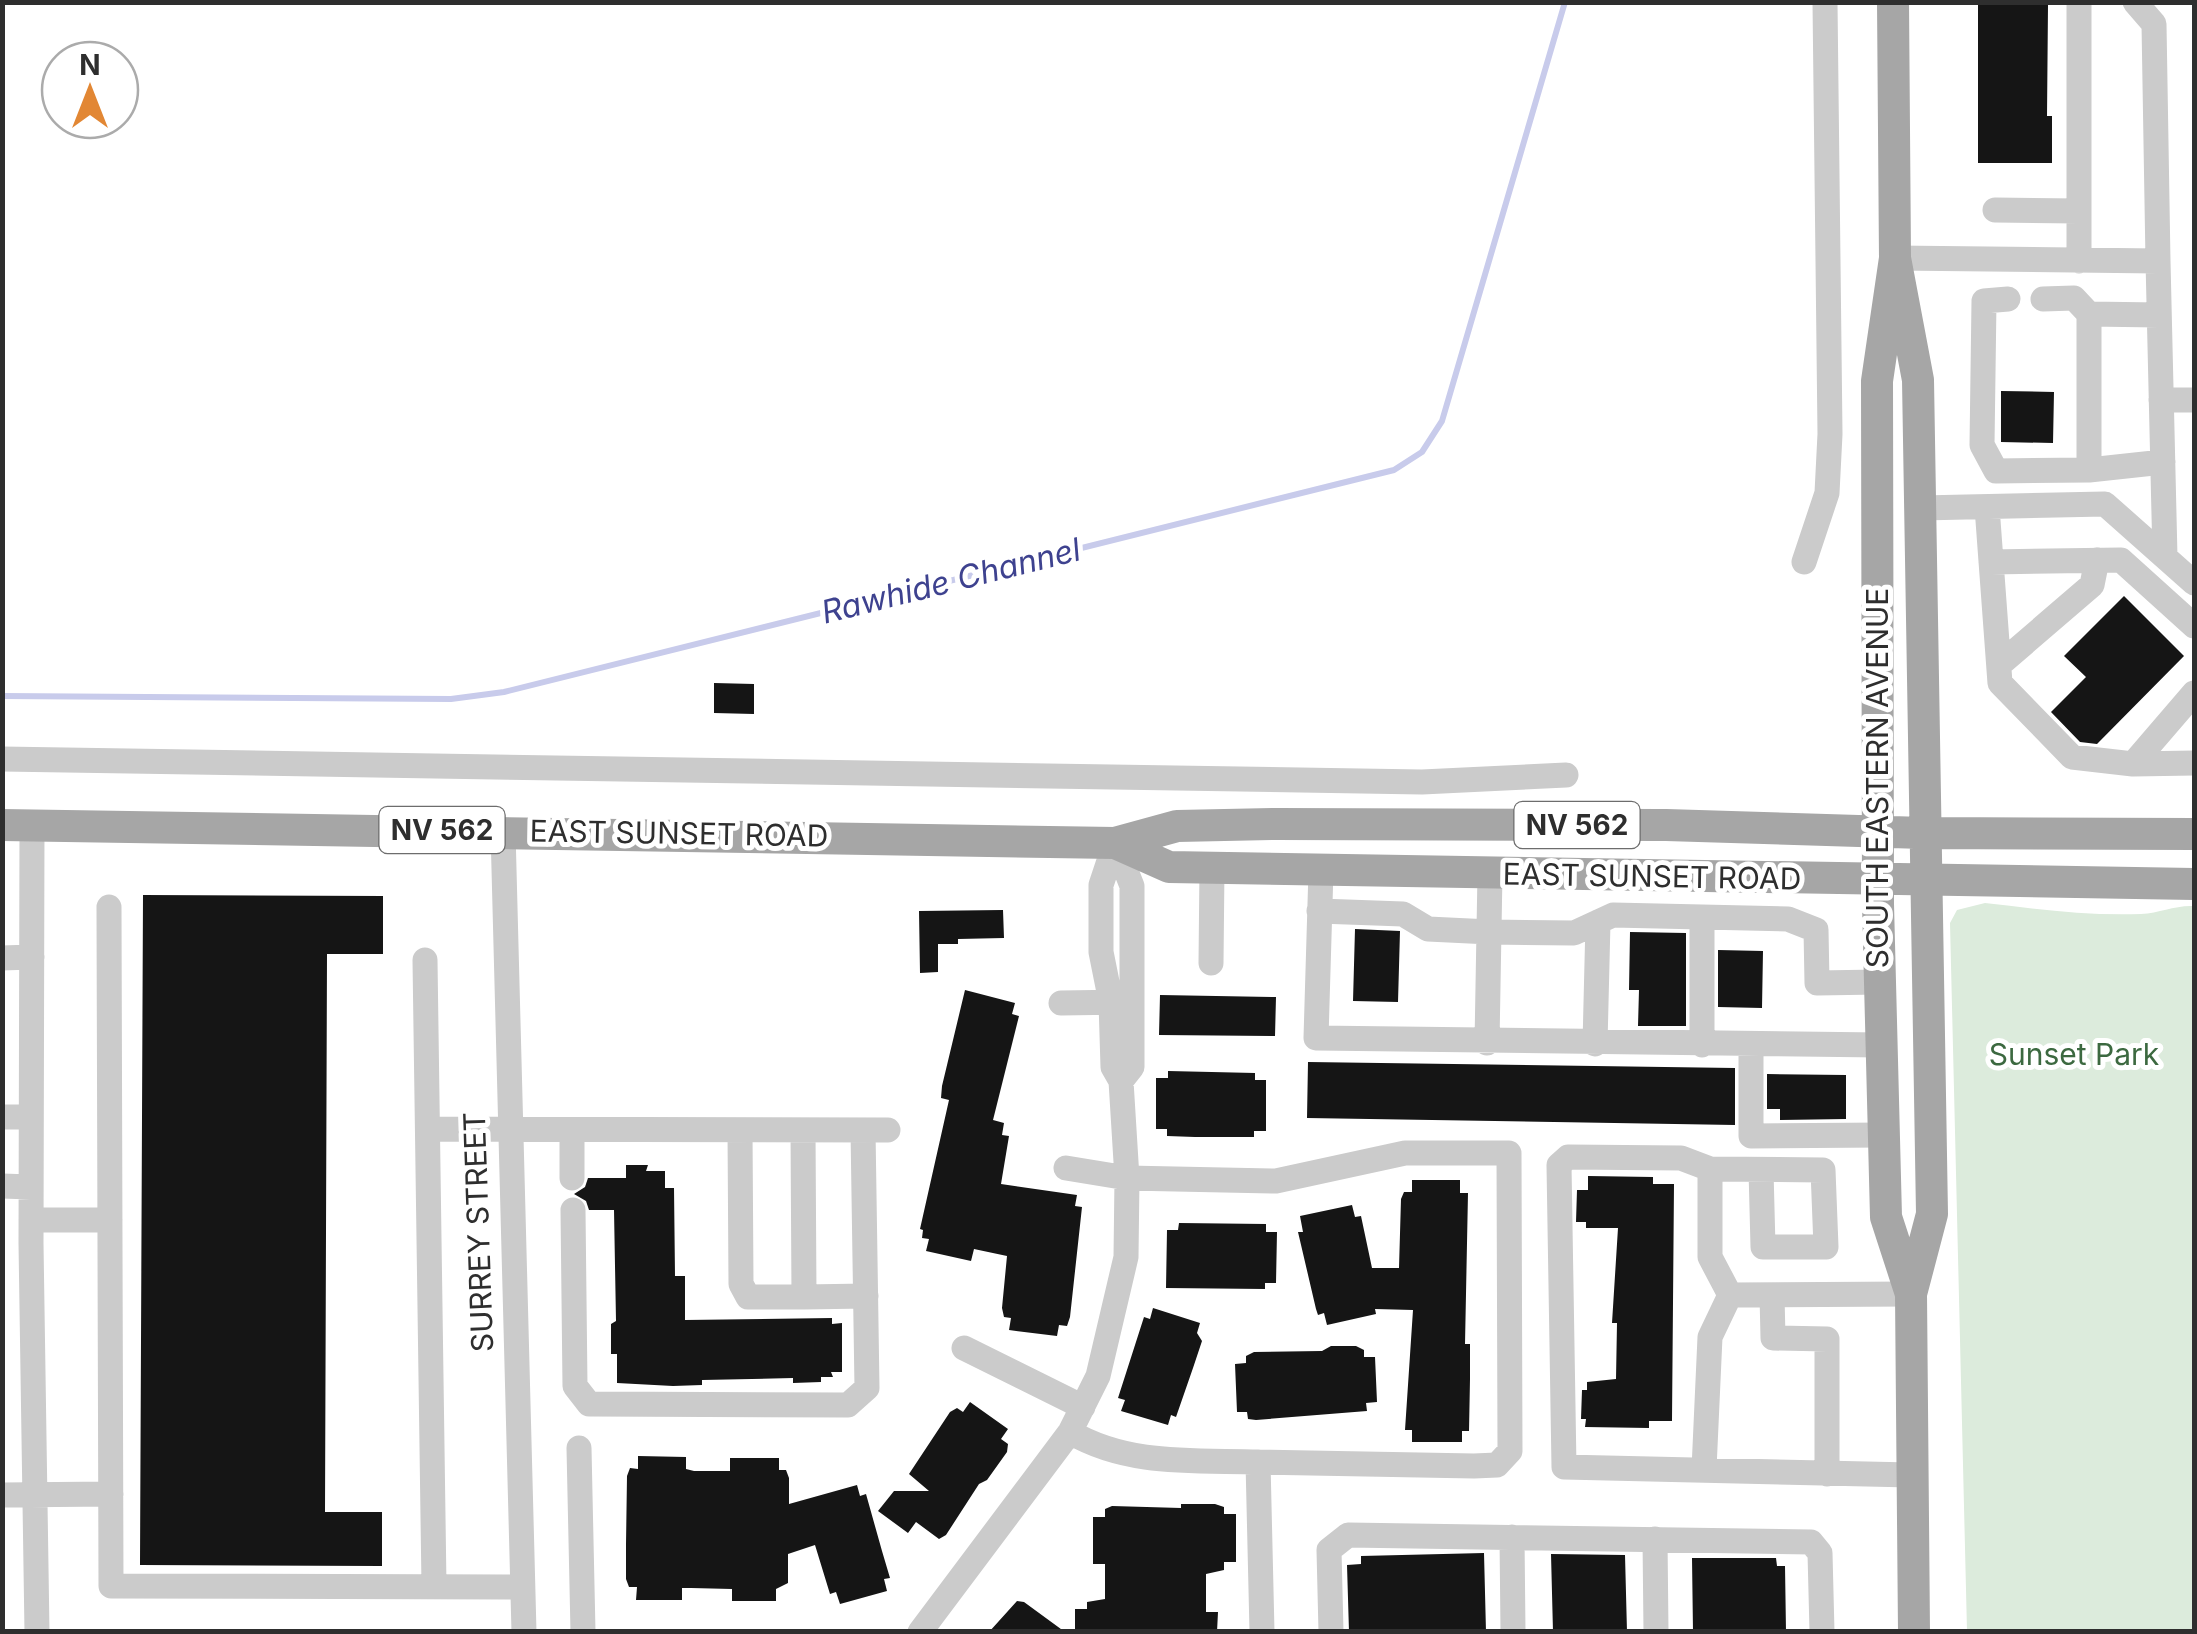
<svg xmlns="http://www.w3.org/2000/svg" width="2197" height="1634" font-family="Inter,sans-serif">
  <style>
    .green { fill: #dcebdc }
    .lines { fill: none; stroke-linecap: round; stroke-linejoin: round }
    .stream { stroke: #c8cbeb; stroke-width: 6 }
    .building { fill: #151515 }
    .minor { stroke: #cbcbcb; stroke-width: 25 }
    .major { stroke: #a6a6a6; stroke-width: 32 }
    .labels { text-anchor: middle; stroke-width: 10; stroke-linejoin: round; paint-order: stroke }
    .shield { fill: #fff; stroke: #6d6d6d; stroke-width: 2.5 }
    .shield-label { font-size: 28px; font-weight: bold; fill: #2e2e2e }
    .street-label { font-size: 30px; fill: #2e2e2e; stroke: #fff }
    .park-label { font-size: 30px; fill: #3c6940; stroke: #fff }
    .water-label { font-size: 32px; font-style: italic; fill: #3e428f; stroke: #fff }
  </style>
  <rect width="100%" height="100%" fill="#fff"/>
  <path class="green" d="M1985 903C2037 909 2088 916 2141 914 2160 913 2175 905 2194 906V1631H1967L1950 923 1957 910Z"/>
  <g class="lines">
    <path class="stream" d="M2 696 451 699 504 692 1394 470 1422 452 1442 421 1565 2"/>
  </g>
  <path class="building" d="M1978 5H2048L2047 116H2052V163H1978Z
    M2001 391 2054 392 2053 443 2001 442Z
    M2124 596 2184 656 2097 744 2080 742 2051 712 2086 677 2064 656Z
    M714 683 754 684V714L714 713Z
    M143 895 383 896V954H327L325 1512H382V1566L140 1565Z
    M1003 910 1004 938 958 939V944H938V972L920 973 919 911Z
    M1355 929 1400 931 1398 1002 1353 1001Z
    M1630 932 1686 933V1026H1638L1639 990H1629Z
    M1718 950 1763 951 1762 1008 1718 1007Z
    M965 990 1015 1003 1012 1014 1019 1016 993 1120 1004 1123 1002 1135 1009 1136 1001 1184 1077 1195 1075 1206 1082 1207 1070 1317 1067 1326 1059 1325 1057 1336 1009 1330 1011 1318 1004 1317 1002 1308 1007 1256 974 1249 971 1261 926 1251 929 1239 922 1238 923 1230 920 1229 949 1100 941 1098 942 1086Z
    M1160 995 1276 997 1275 1036 1159 1035Z
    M1308 1062 1735 1068V1125L1307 1118Z
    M1168 1071 1255 1073V1080H1266V1131H1254V1137H1195L1167 1136V1129H1156V1078H1168Z
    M1767 1074 1846 1075V1119L1780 1120V1109H1767Z
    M626 1165H648L646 1171H665V1188H674L675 1276H685V1320L832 1318V1324L842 1323V1372H831L833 1377H821V1382L793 1383V1378L702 1380V1385L673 1386 617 1383V1354H611V1324L616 1321 614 1210H589L586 1201 574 1194 585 1187 588 1178H626Z
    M1588 1176 1653 1177V1184H1674L1672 1421H1649V1428L1585 1427 1586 1419H1581L1582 1390H1587V1382L1616 1379 1617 1323H1612L1618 1228H1586V1222H1576L1577 1190H1588Z
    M1412 1180H1460V1193H1468L1465 1344H1470V1379L1469 1431H1462V1442H1412V1430H1405L1413 1310 1375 1309 1376 1314 1327 1325 1324 1313 1318 1315 1316 1309 1298 1232H1303L1300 1216 1352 1205 1355 1217 1361 1216 1372 1268H1399L1401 1199 1404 1192H1412Z
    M1179 1223 1266 1224V1232H1277L1276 1283H1265V1289L1166 1288 1167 1230H1178Z
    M1153 1308 1200 1323 1197 1333 1202 1341 1193 1368 1176 1417 1171 1415 1168 1425 1121 1411 1125 1400 1118 1398 1144 1317 1150 1319Z
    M1331 1346H1356L1364 1350V1357H1375L1377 1402 1366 1403 1367 1411 1256 1420 1248 1419 1247 1412H1237L1235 1364 1246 1363V1356L1254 1352 1322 1351Z
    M970 1402 1008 1429 1001 1439 1008 1444 1007 1452 987 1480 979 1484 946 1535 939 1539 916 1522 908 1533 878 1511 894 1491H929L909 1474 950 1412 957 1408 963 1412Z
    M638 1456 686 1457V1469L694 1471H730V1458H779V1470H786L789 1478V1504L857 1485 860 1496 866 1494 882 1551 890 1578 884 1579 887 1591 840 1604 836 1592 830 1594 815 1545 788 1554V1583L776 1589V1601H732V1589L691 1588H682V1600H636L637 1587H629L626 1579V1545L627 1476 630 1468 638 1469Z
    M1181 1504H1215L1224 1507V1514H1236V1562H1224V1570L1206 1574V1612H1218L1217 1632H1075V1609H1087V1602L1105 1599V1564H1093V1517H1105V1509L1112 1506 1181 1508Z
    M1484 1553 1486 1632H1349L1347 1565 1361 1564V1556Z
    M1551 1554 1625 1555 1627 1632H1553Z
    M1692 1558H1776L1777 1566H1785L1786 1632H1693Z
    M1017 1601 1024 1602 1065 1632H989Z"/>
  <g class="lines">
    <path class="minor" d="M2135 2 2154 24 2158 261
      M1995 210 2078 211
      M1895 258 2158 261 2165 557
      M2079 261V2
      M2008 299 1984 301 1982 445 1996 471 2089 470
      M2043 299 2074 298 2089 314
      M2159 315 2089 314V470L2163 462
      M2161 400H2194
      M1987 507 2000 683 2072 757 2133 764
      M1921 508 2105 504 2194 583
      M1804 562 1827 493 1830 434 1825 2
      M1991 562 2121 560 2194 626
      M1999 665 2092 585 2097 560
      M2194 693 2133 764 2194 763
      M2 759 1422 782 1566 775
      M32 825 31 1243 37 1632
      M503 831 524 1632
      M1115 843 1132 886V1067L1121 1081
      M1321 870 1316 1038 1880 1045
      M109 907 111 1586 522 1587
      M1319 911 1403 914 1428 929 1490 932 1574 933 1613 915 1702 917V1045
      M1702 917 1788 919 1816 930 1817 983 1879 982
      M2 958 32 957
      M425 960 434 1586
      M1211 963 1212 867
      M1061 1003 1127 1002
      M1487 1043 1490 873
      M1595 1044 1598 922
      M1751 1046V1136L1883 1135
      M2 1117H31
      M428 1129 888 1130
      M572 1130V1178
      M740 1130 741 1284 748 1297H804
      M803 1130 804 1297 866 1296
      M1066 1168 1127 1178 1276 1181 1405 1153H1509L1510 1451 1497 1465 1474 1466 1258 1462
      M1710 1169 1681 1158 1568 1157 1559 1165 1564 1467 1911 1475
      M2 1186 31 1187
      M573 1210 575 1386 589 1404 848 1405 867 1388 863 1130
      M31 1220H110
      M1730 1295 1710 1257V1169L1823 1170 1826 1247H1763L1761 1170
      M1730 1295 1911 1294
      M1772 1295 1773 1338 1827 1339V1474
      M964 1348 1083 1407
      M1070 1432 1098 1376 1126 1257 1127 1178 1121 1081 1113 1067 1111 1002 1101 952V885L1115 843
      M579 1448 583 1632
      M1704 1469 1710 1337 1730 1295
      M2 1495 111 1494
      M1512 1537 1513 1632
      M1655 1539 1656 1632
      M920 1632 1070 1432C1128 1466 1193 1460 1258 1462L1262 1632
      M1331 1632 1329 1550 1348 1535 1811 1542 1820 1553 1822 1632"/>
    <path class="major" d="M1893 2 1895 258 1877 381 1878 904 1886 1217 1911 1294
      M1895 258 1918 380 1932 1214 1911 1294 1914 1632
      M2 825 1115 843 1177 826 1276 824 1666 825 1923 833 2194 834
      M1115 843 1169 867 2194 884"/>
  </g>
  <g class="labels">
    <g class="shield">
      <rect x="1514.5" y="802" width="125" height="46" rx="8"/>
      <rect x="379.5" y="807" width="125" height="46" rx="8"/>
    </g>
    <g class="shield-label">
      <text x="1577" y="835">NV 562</text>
      <text x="442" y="840">NV 562</text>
    </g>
    <g class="street-label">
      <text transform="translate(1878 778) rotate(-90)" y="10">SOUTH EASTERN AVENUE</text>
      <text transform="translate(679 834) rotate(1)" y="10">EAST SUNSET ROAD</text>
      <text transform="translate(1652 877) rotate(1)" y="10">EAST SUNSET ROAD</text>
      <text transform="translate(479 1232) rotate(-92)" y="10">SURREY STREET</text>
    </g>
    <g class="park-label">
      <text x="2074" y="1065">Sunset Park</text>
    </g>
    <g class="water-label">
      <text transform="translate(951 581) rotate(-14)" y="11">Rawhide Channel</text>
    </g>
  </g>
  <rect width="2197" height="1634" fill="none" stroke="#2e2e2e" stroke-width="10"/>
  <g transform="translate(90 90)"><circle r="48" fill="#ffffff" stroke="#ababab" stroke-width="2.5"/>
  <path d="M0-8L18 38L0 25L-18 38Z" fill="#e28734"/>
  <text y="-15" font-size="28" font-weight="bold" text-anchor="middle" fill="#2e2e2e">N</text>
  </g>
</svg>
